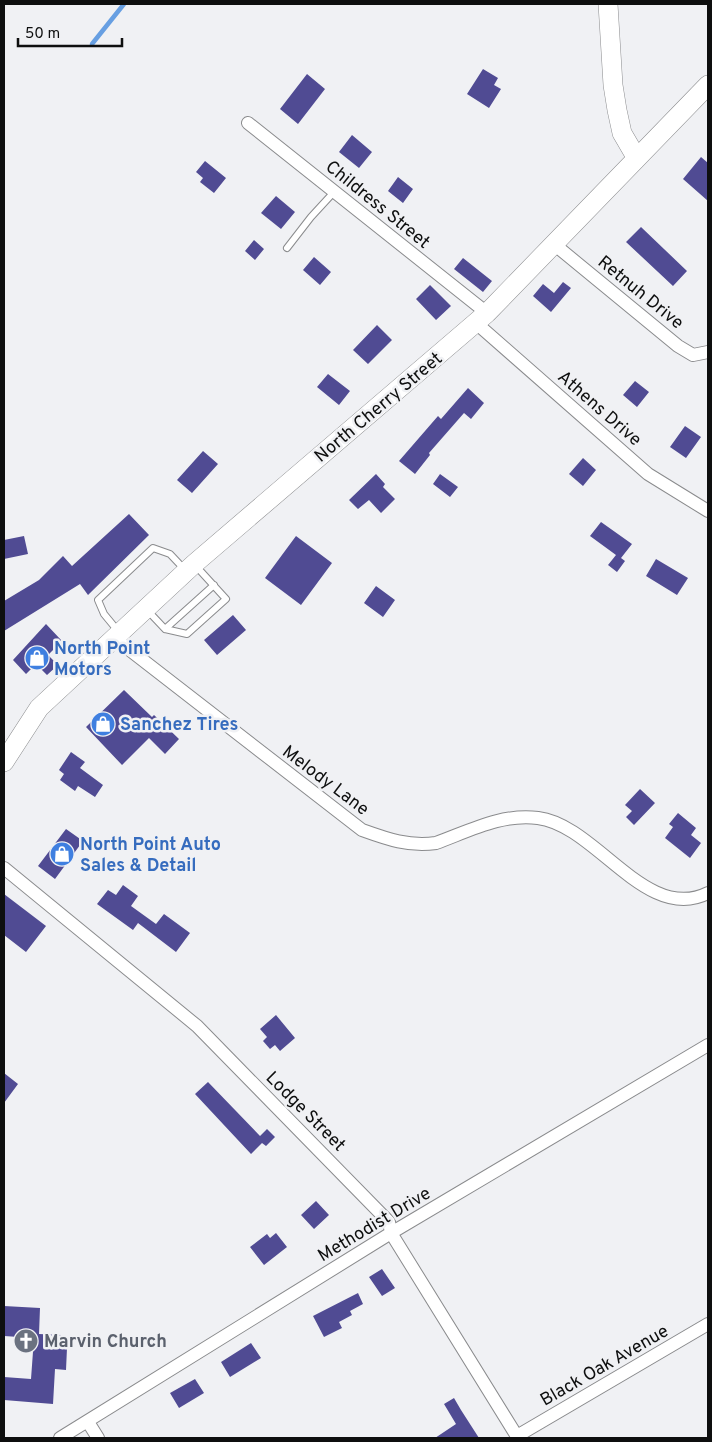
<svg xmlns="http://www.w3.org/2000/svg" width="712" height="1442" font-family="Overpass,sans-serif">
  <style>
    .lines { fill: none; stroke-linecap: round; stroke-linejoin: round }
    .stream { stroke: #679fe2; stroke-width: 4.5 }
    .building { fill: #504b93 }
    .lane-casing { stroke: #8a8b8d; stroke-width: 8 }
    .street-casing { stroke: #8a8b8d; stroke-width: 14 }
    .secondary-casing { stroke: #8a8b8d; stroke-width: 20 }
    .lane { stroke: #fff; stroke-width: 6 }
    .street { stroke: #fff; stroke-width: 12 }
    .secondary { stroke: #fff; stroke-width: 19 }
    .labels { text-anchor: middle; stroke-width: 5; stroke-linejoin: round; paint-order: stroke }
    .street-label { font-size: 18px; fill: #0e0f0f; stroke: #f0f1f4 }
    .shop-label { font-size: 18px; font-weight: bold; fill: #366cbe; stroke: #f0f1f4; text-anchor: start }
    .worship-label { font-size: 18px; font-weight: bold; fill: #5b616d; stroke: #f0f1f4; text-anchor: start }
  </style>
  <rect width="100%" height="100%" fill="#f0f1f4"/>
  <g class="lines">
    <path class="stream" d="M92 44 124 4"/>
  </g>
  <path class="building" d="M483 69 498 78 494 85 501 89 489 108 467 94Z
    M307 74 325 89 298 124 280 109Z
    M352 135 372 152 359 168 339 152Z
    M701 157 708 163V201L683 179Z
    M205 161 226 178 214 193 200 182 203 178 196 172Z
    M398 177 413 189 403 203 388 191Z
    M276 196 295 212 281 229 261 213Z
    M641 227 687 271 673 286 626 242Z
    M254 240 264 249 255 260 245 251Z
    M314 257 331 272 320 285 303 270Z
    M463 258 492 281 483 292 454 269Z
    M563 282 571 288 551 312 533 296 543 284 554 293Z
    M430 285 451 306 436 320 416 299Z
    M377 325 392 340 368 364 353 350Z
    M328 374 350 391 339 405 317 387Z
    M635 381 649 392 637 407 623 395Z
    M468 388 484 403 471 419 464 413 429 453 430 455 415 474 399 461 438 416 441 419Z
    M685 426 701 437 686 458 670 447Z
    M203 451 218 464 192 493 177 480Z
    M583 458 596 470 583 486 569 474Z
    M376 474 385 484 383 487 395 499 381 513 369 500 358 509 349 500Z
    M440 474 458 487 450 497 433 484Z
    M129 514 149 535 88 595 80 584 4 631V601L39 580 63 556 72 566Z
    M601 522 632 544 621 558 625 561 617 572 608 565 616 555 590 536Z
    M24 536 28 554 4 559V540Z
    M296 536 332 563 301 605 265 578Z
    M656 559 688 578 677 595 646 576Z
    M376 586 395 600 383 617 364 603Z
    M233 615 246 630 217 655 204 640Z
    M46 624 62 641 48 655 58 665 47 675 36 664 26 674 13 660Z
    M124 690 152 717 154 715 179 739 165 754 149 738 122 765 86 727Z
    M71 752 85 762 80 768 103 785 95 797 78 786 75 791 60 780 64 774 59 770Z
    M640 789 655 803 634 825 626 817 632 811 625 805Z
    M678 813 696 828 691 835 701 843 690 858 665 838 673 827 669 824Z
    M66 829 83 841 55 879 38 866Z
    M123 885 138 896 131 906 156 924 164 914 190 933 176 952 138 923 133 930 97 904 108 890 116 895Z
    M4 894 46 926 26 952 4 935Z
    M276 1015 295 1038 280 1051 275 1045 270 1049 263 1041 267 1037 260 1029Z
    M4 1073 18 1084 4 1103Z
    M208 1082 260 1136 267 1129 275 1137 266 1146 262 1143 251 1154 195 1094Z
    M316 1201 329 1215 314 1229 301 1215Z
    M276 1233 287 1247 264 1265 250 1247 267 1234 270 1238Z
    M382 1269 395 1288 382 1296 369 1277Z
    M358 1293 363 1304 350 1311 352 1315 339 1322 342 1328 324 1337 313 1316Z
    M4 1306 40 1308 39 1334 61 1335 60 1347 67 1348 66 1370 55 1369 53 1404 4 1400V1377L31 1379 34 1338 4 1336Z
    M251 1343 261 1358 230 1377 221 1362Z
    M195 1379 204 1393 179 1408 170 1393Z
    M454 1398 461 1410 479 1438H435L456 1424 444 1404Z"/>
  <g class="lines">
    <defs>
      <path id="lane" d="M287 248 311 217 334 192
        M148 611 165 629 187 634 226 599 195 565
        M165 629 214 585
        M118 631 104 614 98 600 153 548 170 554 186 571"/>
      <path id="street" d="M248 123 487 313
        M555 245 678 346 693 355 708 352
        M476 323 648 474 708 511
        M113 637 362 830C387 839 409 847 436 843 469 831 503 813 538 818 596 825 646 924 708 893
        M4 868 197 1026 389 1222 391 1233 518 1438
        M88 1422 98 1438
        M517 1436 708 1324
        M60 1438 391 1233 708 1045"/>
      <path id="secondary" d="M608 4 613 85 617 110 622 133 636 157
        M4 762 39 708 194 564 487 313 708 85"/>
    </defs>
    <use href="#lane" class="lane-casing"/>
    <use href="#street" class="street-casing"/>
    <use href="#secondary" class="secondary-casing"/>
    <use href="#lane" class="lane"/>
    <use href="#street" class="street"/>
    <use href="#secondary" class="secondary"/>
  </g>
  <defs>
    <symbol id="shop-disc" viewBox="-11 -11 22 22"><circle r="9.5" fill="#3f7fe0" stroke="#f0f1f4"/><path d="M-5-2.5h2.3a2.7 3.5 0 0 1 5.4 0H5L5.5 6h-11ZM-1.5-2.5h3a1.5 2.3 0 0 0-3 0Z" fill="#fff"/></symbol>
    <symbol id="church-disc" viewBox="-11 -11 22 22"><circle r="9.5" fill="#6b7280" stroke="#f0f1f4"/><path d="M-1.2-6h2.4v3.5h3.3v2.4h-3.3V6h-2.4V-.1h-3.3v-2.4h3.3Z" fill="#fff"/></symbol>
  </defs>
  <g fill-rule="evenodd">
    <use href="#shop-disc" x="23" y="644" width="28" height="28"/>
    <use href="#shop-disc" x="89" y="710" width="28" height="28"/>
    <use href="#shop-disc" x="48" y="840" width="28" height="28"/>
    <use href="#church-disc" x="12" y="1327" width="28" height="28"/>
  </g>
  <g class="labels">
    <g class="street-label">
      <text transform="translate(378 204) rotate(39)" y="6">Childress Street</text>
      <text transform="translate(641 292) rotate(39)" y="6">Retnuh Drive</text>
      <text transform="translate(378 407) rotate(-40)" y="6">North Cherry Street</text>
      <text transform="translate(600 408) rotate(41)" y="6">Athens Drive</text>
      <text transform="translate(326 780) rotate(37)" y="6">Melody Lane</text>
      <text transform="translate(306 1111) rotate(45)" y="6">Lodge Street</text>
      <text transform="translate(374 1224) rotate(-31)" y="6">Methodist Drive</text>
      <text transform="translate(604 1365) rotate(-30)" y="6">Black Oak Avenue</text>
    </g>
    <g class="shop-label">
      <text x="54" y="654">North Point<tspan x="54" dy="21">Motors</tspan></text>
      <text x="120" y="730">Sanchez Tires</text>
      <text x="80" y="850">North Point Auto<tspan x="80" dy="21">Sales &amp; Detail</tspan></text>
    </g>
    <g class="worship-label">
      <text x="44" y="1347">Marvin Church</text>
    </g>
  </g>
  <rect width="712" height="1442" fill="none" stroke="#0e0f0f" stroke-width="10"/>
  <path d="M18 38v8h104v-8" fill="none" stroke="#0e0f0f" stroke-width="2.5"/>
  <text x="25" y="38" font-size="15" fill="#0e0f0f" stroke="#f0f1f4" stroke-width="4" paint-order="stroke">50 m</text>
</svg>
